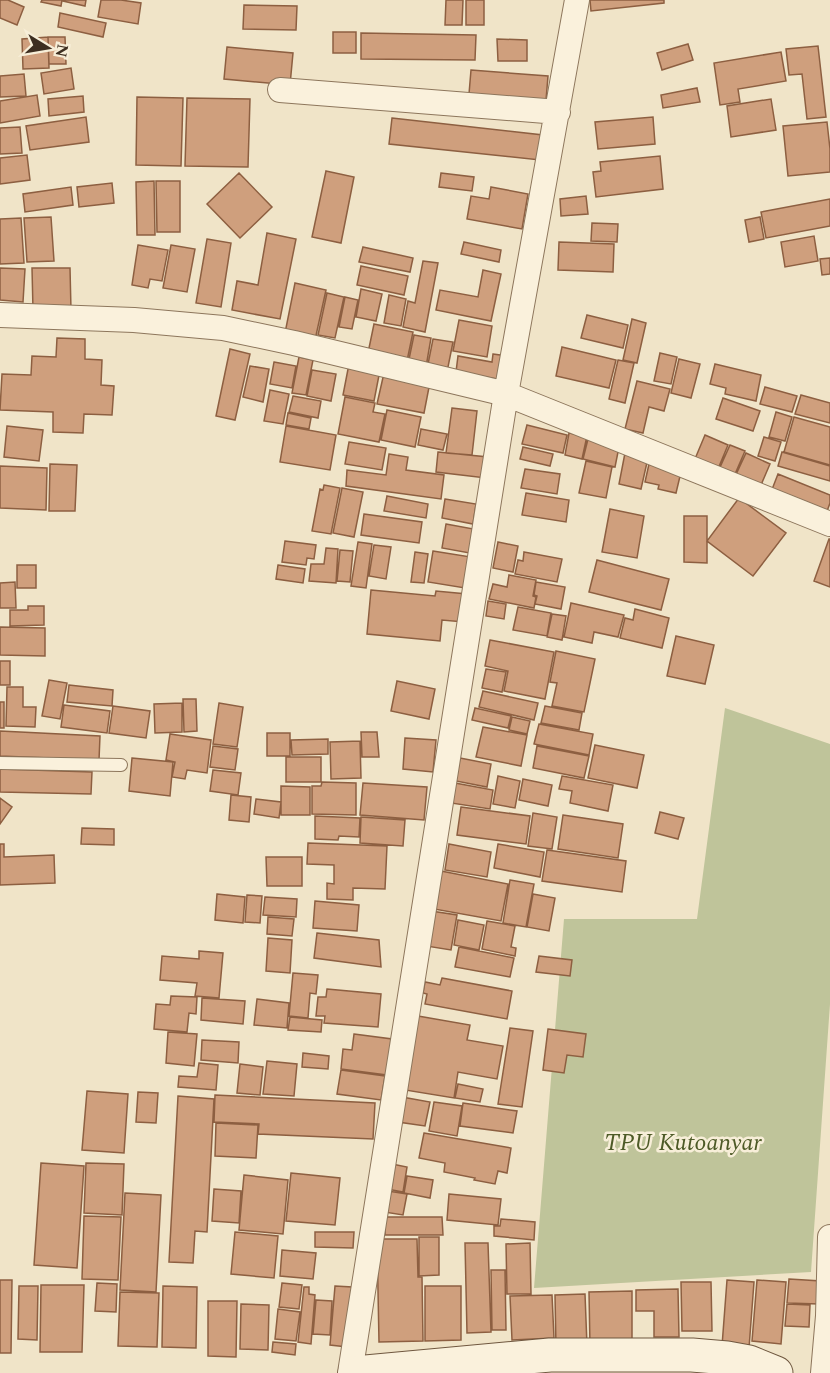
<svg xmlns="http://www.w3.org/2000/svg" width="830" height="1373" font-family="Spectral,serif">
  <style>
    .cemetery { fill: #bfc49a }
    .building { fill: #cf9f7d; stroke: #8d5f41; stroke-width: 1.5 }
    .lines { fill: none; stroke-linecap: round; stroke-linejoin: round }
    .lane-casing { stroke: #8d765c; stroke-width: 14 }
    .street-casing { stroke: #8d765c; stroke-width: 26 }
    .secondary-casing { stroke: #6f573f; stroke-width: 35 }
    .lane { stroke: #faf1dc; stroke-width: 12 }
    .street { stroke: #faf1dc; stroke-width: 24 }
    .secondary { stroke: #faf1dc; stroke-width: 33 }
    .labels { text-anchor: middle; stroke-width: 5; stroke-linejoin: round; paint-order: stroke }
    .park-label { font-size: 24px; font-style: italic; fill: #4d5a26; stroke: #f7eed8 }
  </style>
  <rect width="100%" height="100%" fill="#f0e4c8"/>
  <path class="cemetery" d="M725 708 830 744V1004L811 1272 534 1288 564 919H697Z"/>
  <path class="building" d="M0 0H8L24 7 17 25 0 18Z
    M42 0H62L61 6 41 2Z
    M64 0H86L85 6 63 1Z
    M101 0H121L141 3 138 24 98 17Z
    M446 0H463L462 25H445Z
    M466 0H484V25H466Z
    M590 0H664V3L591 11Z
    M244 5 297 6 296 30 243 29Z
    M60 13 106 23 103 37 58 27Z
    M333 32H356V53H333Z
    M361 33 476 35 475 60 361 59Z
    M48 37 49 68 23 69 22 39Z
    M48 37H65L66 64H49Z
    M497 39 527 40V61H498Z
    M688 44 693 60 662 70 657 53Z
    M818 46 826 117 807 119 802 74 789 75 786 49Z
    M227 47 293 53 290 85 224 79Z
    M781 52 786 81 738 89 740 102 720 105 714 63Z
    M71 68 74 89 44 94 41 73Z
    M471 70 548 76 546 100 469 94Z
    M24 74 26 96 0 97V76Z
    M697 88 700 102 663 108 661 95Z
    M37 95 40 116 0 123V101Z
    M83 96 84 112 49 116 48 99Z
    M137 97 183 98 181 166 136 165Z
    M187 98 250 99 248 167 185 166Z
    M771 99 776 130 731 137 727 106Z
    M86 117 89 142 30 150 26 126Z
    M653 117 655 144 598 149 595 122Z
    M392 118 543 135 540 160 389 144Z
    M827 122 830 149V172L788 176 783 126Z
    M20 127 22 153 0 154V128Z
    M27 155 30 180 0 184V158Z
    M660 156 663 189 596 197 593 172 601 171 600 162Z
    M326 171 354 177 341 243 312 237Z
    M239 173 272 207 240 238 207 204Z
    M441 173 474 177 472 191 439 187Z
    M154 181 155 235H137L136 182Z
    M156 181H180V232H157Z
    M112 183 114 203 79 207 77 187Z
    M71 187 73 205 25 212 23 194Z
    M491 187 528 194 522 229 467 219 471 196 489 199Z
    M586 196 588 214 561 216 560 199Z
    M830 199V226L766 238 761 212Z
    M51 217 54 261 27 262 24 218Z
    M760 217 764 239 749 242 745 220Z
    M21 218 24 263 0 264V219Z
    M592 223 618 224 617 242 591 241Z
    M267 233 296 239 280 319 232 310 237 281 258 285Z
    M814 236 818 261 785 267 781 242Z
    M207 239 231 243 221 307 196 303Z
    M464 242 501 250 499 262 461 254Z
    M559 242 614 244 613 272 558 270Z
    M138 245 168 250 162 281 150 279 148 288 132 285Z
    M171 245 195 249 187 292 163 288Z
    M363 247 413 258 410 272 359 262Z
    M830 258V274L822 275 820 259Z
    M423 261 438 263 425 332 403 327 408 301 415 303Z
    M361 266 408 276 404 295 357 285Z
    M0 268 25 269 23 302 0 300Z
    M32 268H70L71 310H33Z
    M483 270 501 274 491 321 436 310 440 290 478 297Z
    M295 283 326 290 315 340 285 333Z
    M361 289 382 294 376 321 356 317Z
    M327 293 344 297 335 338 318 335Z
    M389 295 406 299 401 326 384 323Z
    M345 297 358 300 352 329 339 327Z
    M587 315 628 325 623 348 581 338Z
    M632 319 646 323 637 363 623 360Z
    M459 320 492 326 487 357 453 351Z
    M374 324 413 332 407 361 368 353Z
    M414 335 431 338 426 367 408 364Z
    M57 338 85 339V359L102 360 101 385 114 386 112 415 84 414 83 433 53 432V412L0 410 2 374 31 375 32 356 56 357Z
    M433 339 453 342 447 372 427 369Z
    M562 347 616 360 609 388 556 376Z
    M230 349 250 354 235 420 216 416Z
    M660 353 677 357 671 384 654 381Z
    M493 354 507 356 503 380 456 372 458 356 492 362Z
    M299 357 313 360 306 395 292 393Z
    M679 359 700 364 691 398 671 393Z
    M618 360 634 363 625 403 609 399Z
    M274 362 296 366 292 388 270 384Z
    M349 364 380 370 374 401 343 395Z
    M715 364 761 375 756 401 725 394 726 388 710 384Z
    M250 366 269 369 263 402 243 397Z
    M312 370 336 374 331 401 307 396Z
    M384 373 430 382 424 413 377 404Z
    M637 381 670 389 664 411 649 407 643 433 625 429Z
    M765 387 797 396 792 412 760 404Z
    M270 390 289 394 283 424 264 421Z
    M801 395 830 403V423L795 414Z
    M293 396 321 401 318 418 289 412Z
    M345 397 375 403 373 412 385 414 379 442 338 434Z
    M723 398 760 411 753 431 716 419Z
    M452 408 477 411 472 455 446 453Z
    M387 410 421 417 415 447 381 440Z
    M776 412 792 417 785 441 769 437Z
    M288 413 311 418 309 429 286 425Z
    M794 417 830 427V465L784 452Z
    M527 425 567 435 563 453 522 444Z
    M7 426 43 430 39 461 4 457Z
    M286 426 336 435 330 470 280 462Z
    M421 429 447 434 443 450 418 445Z
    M569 433 587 436 582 459 565 455Z
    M705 435 728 445 715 476 692 466Z
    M764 437 781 442 775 461 758 456Z
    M588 439 619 447 615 467 583 459Z
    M349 442 386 448 382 470 345 464Z
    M730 445 745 451 732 481 717 474Z
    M523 447 553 454 550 466 520 459Z
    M438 452 488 457 486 478 436 472Z
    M782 452 830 466V481L778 466Z
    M625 453 648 458 641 489 619 484Z
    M746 453 770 464 758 492 733 481Z
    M389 454 408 457 406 470 444 475 441 499 346 486 347 470 386 475Z
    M586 461 612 467 606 498 579 493Z
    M50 464 77 465 75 511H49Z
    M649 464 681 472 676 493 658 489 659 485 645 482Z
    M0 466 47 468 46 510 0 508Z
    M525 469 560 474 557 494 521 488Z
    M778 474 830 495V503L826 514 771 492Z
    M324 485 340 488 331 534 312 531 320 489 323 490Z
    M342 488 363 492 354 537 333 533Z
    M526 493 569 500 566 522 522 515Z
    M387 496 428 504 426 518 384 511Z
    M739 498 786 533 753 576 707 541Z
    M445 499 476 504 473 524 442 518Z
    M610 509 644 516 637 558 602 552Z
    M364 514 422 522 419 543 361 535Z
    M684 516H707V563L684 562Z
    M446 524 479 530 475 554 442 548Z
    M829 539H830V587L814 581Z
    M285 541 316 545 314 559 307 558 306 565 282 562Z
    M358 542 372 544 366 588 351 586Z
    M498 542 518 546 513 572 493 568Z
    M374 545 391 547 386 579 369 576Z
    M326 548 338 549 336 583 309 581 311 564H324Z
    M340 550 353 551 350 582 337 581Z
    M433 551 471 557 465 588 428 582Z
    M415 552 428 554 424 583 411 582Z
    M524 552 562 559 557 582 515 574 518 560 523 561Z
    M597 560 669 579 661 610 589 592Z
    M17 565H36V588H17Z
    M278 565 305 569 303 583 276 579Z
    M509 575 536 580 533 596 536 597 534 608 489 599 493 584 507 587Z
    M15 582 16 608H0V583Z
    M536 582 565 587 561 609 535 604 537 596 534 595Z
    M371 590 435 596 436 591 467 594 464 622 442 620 440 641 367 634Z
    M488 601 506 604 504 619 486 616Z
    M571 603 624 615 618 637 594 632 592 643 564 637Z
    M28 606H44V625L10 626V610H28Z
    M518 607 551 613 547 636 513 630Z
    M635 609 669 618 662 648 620 638 625 618 633 620Z
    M552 614 566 616 562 640 547 637Z
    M0 627 45 628V656L0 655Z
    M676 636 714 645 705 684 667 676Z
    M490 640 554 652 545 699 504 691 508 671 485 666Z
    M556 651 595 659 584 712 552 706 557 683 550 682Z
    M0 661H10V685H0Z
    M486 669 506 672 502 692 482 688Z
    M49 680 67 683 60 719 42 716Z
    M397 681 435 689 429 719 391 711Z
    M69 685 113 690 112 706 67 702Z
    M7 687H23V707H36L35 727 6 726Z
    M483 691 538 703 534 720 479 707Z
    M183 699H196L197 731 184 732Z
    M0 702H4V728H0Z
    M182 703V732L155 733 154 704Z
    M219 703 243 707 237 747 213 744Z
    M64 705 110 711 107 733 61 727Z
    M113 706 150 711 146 738 109 733Z
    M545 706 582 713 579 730 541 723Z
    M475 708 511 716 508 728 472 720Z
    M512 717 530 721 527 734 509 730Z
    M539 724 593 734 589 755 534 744Z
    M483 727 527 735 521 766 476 757Z
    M0 731 100 736 99 760 0 756Z
    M361 732H377L379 757H362Z
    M267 733H290V756H267Z
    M170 734 211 740 207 773 187 770 185 779 172 777 175 762 166 760Z
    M405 738 436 740 433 772 403 769Z
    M328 739V754L292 755 291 740Z
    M360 741 361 778 331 779 330 742Z
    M595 745 644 755 637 788 588 778Z
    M213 746 238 749 235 770 210 767Z
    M537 746 589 756 584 778 533 768Z
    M286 757H321V782H286Z
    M132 758 173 762 170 796 129 791Z
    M460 758 491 764 487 787 456 781Z
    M0 769 92 772 91 794 0 792Z
    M213 770 241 773 238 795 210 791Z
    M498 776 520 781 515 808 493 804Z
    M562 776 613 785 608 811 570 803 572 791 559 789Z
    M523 779 552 785 548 806 519 800Z
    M322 782 356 783V815L312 814V786H321Z
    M363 783 427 787 424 820 360 815Z
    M455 783 493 790 490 809 451 803Z
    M281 786 310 787V815H281Z
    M231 795 251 797 249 822 229 820Z
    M0 798 12 807 0 824Z
    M256 799 281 802 279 818 254 814Z
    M461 807 530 816 526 844 457 835Z
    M660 812 684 818 678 839 655 833Z
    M533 813 557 817 552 849 528 846Z
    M563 815 623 824 618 858 558 849Z
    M315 816 360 818 359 837 339 836 338 840 315 839Z
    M361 817 405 820 403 846 360 843Z
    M82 828 114 829V845L81 844Z
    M308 843 387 846 385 889 353 888V900L327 899V883L334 884V865L307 864Z
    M0 844H4V857L54 855 55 883 0 885Z
    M449 844 491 852 487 877 445 870Z
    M498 844 544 852 540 877 494 868Z
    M547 850 626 861 622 892 542 881Z
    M266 857H302V886H267Z
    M441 871 508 884 501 921 434 909Z
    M510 880 534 884 526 927 503 923Z
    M217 894 245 897 243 923 215 920Z
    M533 894 555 898 549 931 527 927Z
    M247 895 262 896 260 923 245 922Z
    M265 897 297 899 296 917 263 915Z
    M315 901 359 905 357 931 313 928Z
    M431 911 457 915 451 950 426 946Z
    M268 917 294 919 292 936 267 934Z
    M458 920 484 925 479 950 454 945Z
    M487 921 515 926 511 947 516 948 515 956 482 949Z
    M317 933 379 940 381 967 314 958Z
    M268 938 292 940 290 973 266 971Z
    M459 947 514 958 510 977 455 967Z
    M199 951 223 953 219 998 195 996 197 983 160 980 162 956 199 959Z
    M539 956 572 960 570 976 536 972Z
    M293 973 318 975 316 994 310 993 308 1018 289 1016Z
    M442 978 512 991 507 1019 425 1004 427 994 423 993 425 982 440 985Z
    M327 989 381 994 378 1027 324 1023 325 1016H316L318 997H326Z
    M171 996 197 997 196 1014 189 1013 187 1032 154 1029 156 1004 170 1005Z
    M202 998 245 1001 243 1024 201 1020Z
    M257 999 289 1003 287 1028 254 1025Z
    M418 1016 470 1025 467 1040 503 1046 497 1079 458 1072 454 1098 405 1090Z
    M290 1017 322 1020 321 1032 288 1030Z
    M510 1028 533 1031 522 1107 498 1104Z
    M548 1029 586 1034 583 1057 567 1055 564 1073 543 1070Z
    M168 1032 197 1034 194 1066 166 1063Z
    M354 1034 392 1039 387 1075 341 1069 343 1049 352 1050Z
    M202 1040 239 1042 238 1063 201 1060Z
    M303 1053 329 1056 328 1069 302 1067Z
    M267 1061 297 1064 294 1096 263 1094Z
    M199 1063 218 1065 216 1090 178 1087 179 1076 197 1077Z
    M240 1064 263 1067 260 1095 237 1093Z
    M341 1070 385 1076 381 1100 337 1094Z
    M458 1084 483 1089 480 1102 455 1098Z
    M87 1091 128 1094 124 1153 82 1150Z
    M138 1092 158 1093 156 1123 136 1122Z
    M215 1095 375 1103 373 1139 258 1134 259 1124 214 1122Z
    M178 1096 214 1099 207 1232 195 1231 193 1263 169 1262Z
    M402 1097 430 1102 425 1126 398 1122Z
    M434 1102 462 1106 457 1136 429 1131Z
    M463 1103 517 1111 513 1133 460 1126Z
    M216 1123 258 1125 256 1158 215 1156Z
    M424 1133 511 1148 507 1173 498 1171 495 1184 474 1180 475 1178 444 1172 445 1163 419 1158Z
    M41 1163 84 1166 77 1268 34 1265Z
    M86 1163 124 1164 122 1215 84 1213Z
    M392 1164 407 1167 403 1192 387 1189Z
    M291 1173 340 1178 335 1225 286 1221Z
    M244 1175 288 1180 283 1234 239 1230Z
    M407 1176 433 1180 430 1198 404 1193Z
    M214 1189 241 1191 239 1223 212 1221Z
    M388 1191 407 1194 403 1215 384 1212Z
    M125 1193 161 1195 156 1292 120 1290Z
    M449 1194 501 1199 498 1225 447 1220Z
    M84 1216 121 1217 118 1280 82 1279Z
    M385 1217H442L443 1235H385Z
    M501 1219 535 1222 534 1240 494 1236V1226H500Z
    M235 1232 278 1236 274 1278 231 1274Z
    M315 1232H354L353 1248 315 1247Z
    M419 1237H439V1275L419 1276Z
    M377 1239H417L418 1277H422L423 1341 379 1342Z
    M465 1243H488L491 1332 467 1333Z
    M530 1243 531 1294H507L506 1244Z
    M282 1250 316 1253 313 1279 280 1276Z
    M491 1270H505L506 1330H492Z
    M789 1279 821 1281 819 1304 787 1303Z
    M0 1280H12L11 1353H0Z
    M727 1280 754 1282 749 1348 722 1346Z
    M757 1280 786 1282 781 1344 752 1341Z
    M681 1282H711L712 1331H682Z
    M97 1283 117 1284 116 1312 95 1311Z
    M282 1283 302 1285 299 1309 279 1307Z
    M41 1285H84L82 1352H40Z
    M19 1286H38L37 1340 18 1339Z
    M163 1286 197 1287 196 1348 162 1347Z
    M335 1286 352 1287 347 1347 330 1345Z
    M425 1286H461V1340L425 1341Z
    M304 1287H309V1294L315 1295 311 1344 298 1342Z
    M678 1289 679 1337H654V1311H636V1290Z
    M632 1291V1345L590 1346 589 1292Z
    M120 1292 159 1293 157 1347 118 1346Z
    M585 1294 587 1346 556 1347 555 1295Z
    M552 1295 554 1338 512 1340 510 1296Z
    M316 1300 332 1301 330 1335 313 1334Z
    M208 1301H237L236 1357 208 1356Z
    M241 1304 269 1305 268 1350 240 1349Z
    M787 1304 810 1305 809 1327 785 1326Z
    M278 1309 300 1312 296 1341 275 1339Z
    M273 1342 296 1344 295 1355 272 1352Z"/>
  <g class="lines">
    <defs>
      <path id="lane" d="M0 763 121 765"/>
      <path id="street" d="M280 90 558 112
        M0 315 134 320 223 328 294 343 506 394 830 524
        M350 1373 506 394 577 0
        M823 1373 828 1316 830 1237"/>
      <path id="secondary" d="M355 1373 550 1355H692L727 1358 749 1362 776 1373"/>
    </defs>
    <use href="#lane" class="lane-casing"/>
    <use href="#street" class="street-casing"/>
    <use href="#secondary" class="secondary-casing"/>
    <use href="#lane" class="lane"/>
    <use href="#street" class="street"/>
    <use href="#secondary" class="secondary"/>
  </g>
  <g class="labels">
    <g class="park-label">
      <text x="683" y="1150">TPU Kutoanyar</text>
    </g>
  </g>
  <g transform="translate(48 48) rotate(101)" stroke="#f7eed8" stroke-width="4.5" paint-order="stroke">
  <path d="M0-4.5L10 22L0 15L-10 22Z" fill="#3d2e20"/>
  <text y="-9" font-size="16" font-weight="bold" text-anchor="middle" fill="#3d2e20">N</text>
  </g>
</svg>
